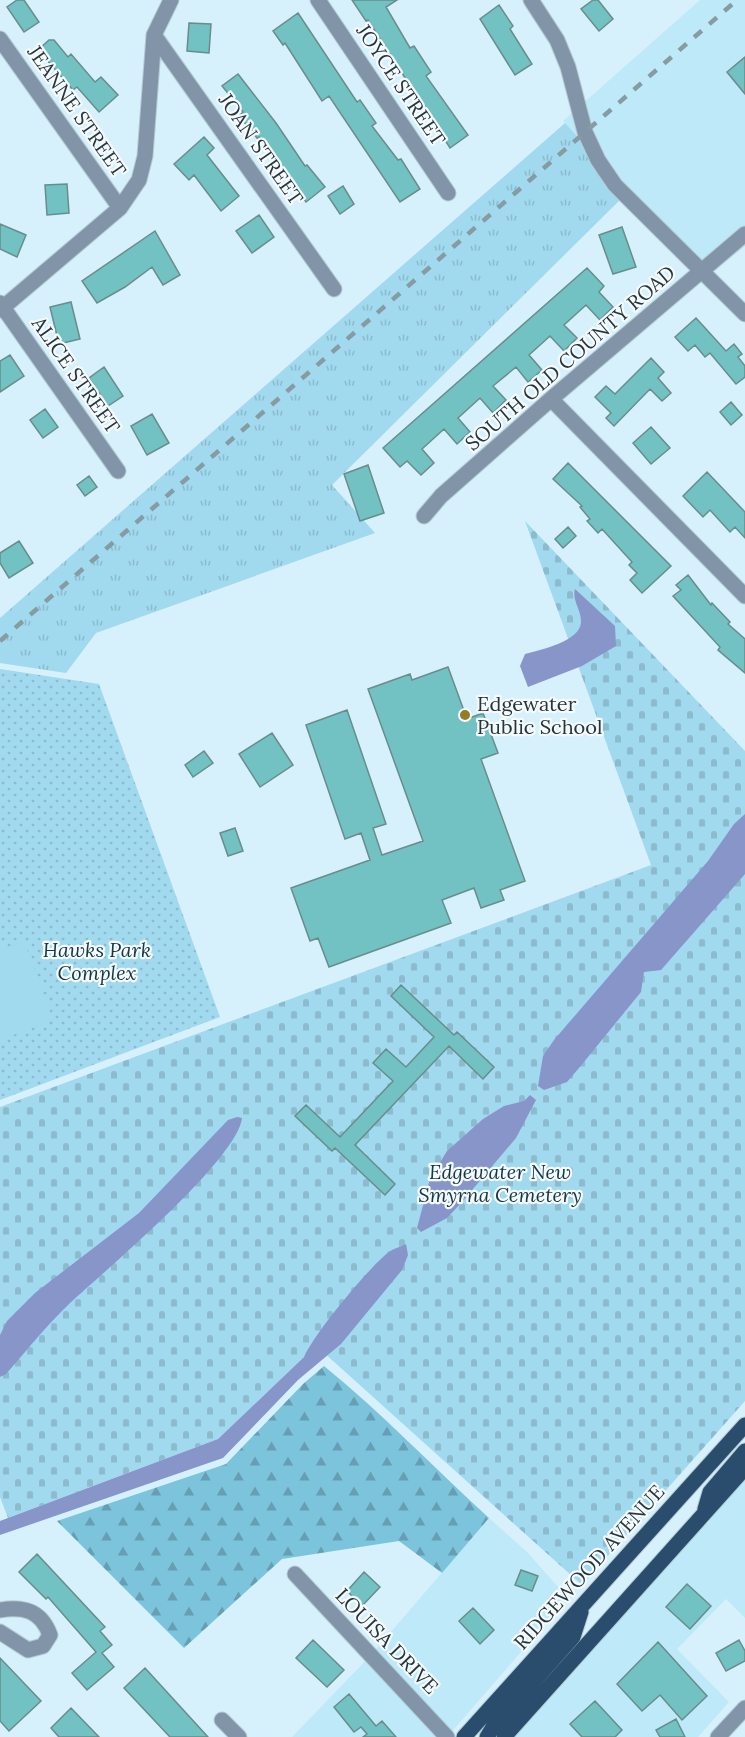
<svg xmlns="http://www.w3.org/2000/svg" width="745" height="1737" font-family="Lora,serif">
  <style>
    .built { fill: #bee9f8 }
    .grass { fill: url(#grass-tufts) }
    .forest { fill: url(#forest-firs) }
    .cemetery { fill: url(#cemetery-stones) }
    .park { fill: url(#park-dots) }
    .garden { fill: #a1d9ee }
    .water { fill: #8895c9 }
    .building { fill: #72c2c3; stroke: #698c8c; stroke-width: 1.5 }
    .lines { fill: none; stroke-linecap: round; stroke-linejoin: round }
    .minor-casing { stroke: #b3cbd4; stroke-width: 17 }
    .major-casing { stroke: #b3cbd4; stroke-width: 17 }
    .minor { stroke: #8295a8; stroke-width: 15 }
    .major { stroke: #2b4d6d; stroke-width: 15 }
    .rail { stroke: #869ba2; stroke-width: 4.5; stroke-dasharray: 10 10; stroke-linecap: butt }
    .poi-dot { fill: #947e25; stroke: #f4fafd; stroke-width: 2 }
    .labels { text-anchor: middle; stroke-width: 4.5; stroke-linejoin: round; paint-order: stroke }
    .street-label { font-size: 20px; fill: #273539; stroke: #f4fafd }
    .poi-label { font-size: 20px; fill: #273539; stroke: #f4fafd; text-anchor: start }
    .park-label { font-size: 20px; font-style: italic; fill: #153742; stroke: #f4fafd }
  </style>
  <defs>
    <pattern id="grass-tufts" width="24" height="20" patternUnits="userSpaceOnUse" patternTransform="scale(1.5)"><rect width="24" height="20" fill="#a1d9ee"/><path d="M3 7l-1-3M5 7V3M7 7l1-3M15 17l-1-3M17 17v-4M19 17l1-3" fill="none" stroke="#8bbbcd"/></pattern>
    <pattern id="forest-firs" width="22" height="20" patternUnits="userSpaceOnUse" patternTransform="scale(1.5)"><rect width="22" height="20" fill="#7cc3dc"/><path d="M5 1l3.5 6h-7zM16 11l3.5 6h-7z" fill="#669fb3"/></pattern>
    <pattern id="cemetery-stones" width="16" height="16" patternUnits="userSpaceOnUse" patternTransform="scale(1.5)"><rect width="16" height="16" fill="#a1d9ee"/><path d="M2 7V4a2 2 0 0 1 4 0v3zM10 15v-3a2 2 0 0 1 4 0v3z" fill="#8bbbcd"/></pattern>
    <pattern id="park-dots" width="8" height="8" patternUnits="userSpaceOnUse" patternTransform="scale(1.5)"><rect width="8" height="8" fill="#a1d9ee"/><path d="M2 2h.1M6 6h.1" fill="none" stroke="#8bbbcd" stroke-width="1.8" stroke-linecap="round"/></pattern>
  </defs>
  <rect width="100%" height="100%" fill="#d6f1fb"/>
  <path class="built" d="M700 0H745V246L706 278 563 121Z
    M745 1479V1618L726 1599 677 1649 729 1702 698 1737H514L706 1523H709L710 1518Z
    M489 1518 527 1552 568 1598 447 1737H292L371 1655Z"/>
  <path class="grass" d="M565 123 628 192 332 485 375 533 96 633 66 673 0 663V618Z"/>
  <path class="forest" d="M324 1366C382 1413 434 1468 489 1518L442 1573 399 1541 282 1559 184 1648 57 1521 226 1464 303 1384Z"/>
  <path class="cemetery" d="M525 521 745 751V1401L582 1585 312 1342 304 1357 218 1439 8 1518 0 1497V1107L651 865Z"/>
  <path class="park" d="M0 669 99 684 220 1017 0 1100Z"/>
  <path class="garden" d="M24 941 53 1020 0 1040V950Z"/>
  <path class="water" d="M575 589 615 626 616 646 582 666 528 687 520 666 525 654C540 650 582 641 581 621 581 609 572 601 575 589Z
    M745 814V874L661 970 644 972 641 992 579 1068 567 1082 544 1090 538 1086 543 1056 554 1040 708 861 734 824Z
    M530 1095 536 1100 516 1138 462 1202 447 1218 421 1232 417 1228 430 1179 447 1151 483 1119 504 1106 524 1101Z
    M237 1117 242 1118C237 1160 106 1270 70 1303 47 1325 27 1350 6 1374L0 1377V1335L7 1321 35 1293 139 1213 228 1120Z
    M406 1244 408 1255 402 1270 341 1344 298 1380 223 1458 0 1535V1521L218 1439 304 1357C313 1335 370 1266 389 1252 394 1248 401 1247 406 1244Z"/>
  <path class="building" d="M17 0H24L39 22 24 32 7 7Z
    M352 0H397L386 7 410 48 414 46 431 72 426 76 468 135 450 148 368 20 366 21Z
    M593 0H598L613 19 599 31 581 9Z
    M499 5 513 26 510 29 532 64 515 75 480 19Z
    M298 13 357 102 360 100 376 123 372 126 398 160 401 159 420 189 400 202 329 96 322 101 285 43 283 45 273 31Z
    M189 23 211 24 209 53 187 51Z
    M49 40H54L68 57 71 54 95 82 101 77 118 95 99 112 77 87 73 90 38 50Z
    M745 57V94L727 72Z
    M238 74 276 123 305 166 307 165 325 187 306 202 259 137 257 138 239 116 243 112 222 86Z
    M204 137 214 148 207 155 239 196 221 211 194 175 189 180 174 164Z
    M67 184 69 213 47 215 45 185Z
    M343 186 354 204 340 214 328 196Z
    M259 215 274 237 252 253 236 231Z
    M0 224 26 235 17 257 0 249Z
    M622 227 636 267 613 274 599 235Z
    M155 231 180 275 163 285 152 267 125 287 97 303 82 281Z
    M587 268 604 286 599 292 613 307 600 320 586 305 564 325 577 338 564 351 550 336 529 355 542 370 528 382 516 367 493 386 506 400 493 413 480 398 458 418 470 432 457 444 444 429 422 449 434 463 421 475 407 461 400 467 383 448Z
    M71 302 80 339 59 344 50 307Z
    M696 318 726 351 734 344 742 354 738 357 745 366V377L736 384 710 353 705 357 695 345 688 351 675 337Z
    M10 355 24 376 0 392V361Z
    M651 358 664 372 658 378 671 393 662 401 650 389 614 426 606 418 611 413 595 397 606 386 615 394Z
    M104 367 123 396 108 406 89 378Z
    M731 402 742 415 731 425 720 412Z
    M45 409 58 427 43 438 30 420Z
    M152 414 169 443 147 455 131 426Z
    M651 427 670 448 651 464 633 443Z
    M568 463 671 566 642 593 630 580 637 573 629 565 632 562 602 529 598 533 587 521 590 519 580 507 582 506 553 479Z
    M368 465 384 513 360 521 344 474Z
    M707 472 745 512V538L735 527 730 532 710 510 703 517 683 496Z
    M89 476 97 487 85 496 77 485Z
    M568 527 576 536 563 548 555 539Z
    M19 541 33 563 9 578 0 563V553Z
    M688 575 711 605 712 603 730 622 728 624 745 639V673L718 650 720 647 673 596 681 590 676 585Z
    M448 667 467 719 483 713 498 753 481 759 525 881 500 890 504 900 481 908 474 888 442 900 451 923 329 967 318 938 310 941 291 888 370 860 361 833 345 839 306 725 347 710 386 824 373 828 382 855 423 841 368 689 410 674 412 680Z
    M272 733 293 765 260 787 239 754Z
    M204 751 213 763 193 777 185 765Z
    M235 828 243 851 228 856 220 833Z
    M401 985 454 1035 457 1032 494 1067 483 1079 449 1046 355 1145 395 1184 385 1195 335 1148 332 1151 295 1116 306 1105 340 1137 393 1081 373 1063 386 1049 406 1067 434 1037 391 996Z
    M37 1554 105 1627 100 1631 112 1645 102 1653 114 1667 87 1690 72 1673 96 1652 48 1597 46 1599 19 1572Z
    M521 1570 538 1576 532 1591 515 1585Z
    M364 1572 380 1587 362 1606 347 1591Z
    M687 1584 711 1606 690 1629 666 1607Z
    M473 1608 494 1630 480 1644 459 1621Z
    M313 1640 344 1670 327 1687 296 1658Z
    M739 1640 745 1651V1661L726 1671 716 1653Z
    M658 1642 707 1696 682 1720 660 1695 642 1711 617 1684Z
    M0 1658 41 1701 9 1731 0 1721Z
    M145 1668 208 1737H170L124 1688Z
    M349 1694 376 1726 382 1721 396 1737H363L367 1734 361 1727 354 1732 334 1707Z
    M595 1701 622 1730 615 1737H582L570 1724Z
    M71 1708 99 1737H59L51 1728Z
    M676 1719 685 1737H660L656 1730Z"/>
  <g class="lines">
    <defs>
      <path id="minor" d="M318 0 448 193
        M531 0 557 40 568 67 585 132 598 160 615 185 745 314
        M154 35 334 289
        M0 39 120 208
        M0 303 118 471
        M0 310 120 208 139 180 145 156 154 35 171 0
        M551 399 745 596
        M424 516 441 496 551 399 745 234
        M295 1574 447 1737
        M0 1610C23 1606 41 1610 50 1635L43 1646 28 1650 0 1632
        M222 1720 239 1737
        M718 1737 745 1708"/>
      <path id="major" d="M705 1509 710 1492 745 1451
        M464 1737 745 1425
        M487 1737 493 1727 573 1637 581 1612
        M504 1737 745 1468"/>
    </defs>
    <use href="#minor" class="minor-casing"/>
    <use href="#major" class="major-casing"/>
    <use href="#minor" class="minor"/>
    <use href="#major" class="major"/>
    <path class="rail" d="M0 641 737 0"/>
  </g>
  <circle class="poi-dot" cx="465" cy="715" r="6"/>
  <g class="labels">
    <g class="street-label">
      <text transform="translate(401 85) rotate(56)" y="7">JOYCE STREET</text>
      <text transform="translate(77 111) rotate(55)" y="7">JEANNE STREET</text>
      <text transform="translate(261 149) rotate(55)" y="7">JOAN STREET</text>
      <text transform="translate(570 358) rotate(-41)" y="7">SOUTH OLD COUNTY ROAD</text>
      <text transform="translate(76 375) rotate(55)" y="7">ALICE STREET</text>
      <text transform="translate(589 1567) rotate(-48)" y="7">RIDGEWOOD AVENUE</text>
      <text transform="translate(387 1641) rotate(46)" y="7">LOUISA DRIVE</text>
    </g>
    <g class="poi-label">
      <text x="477" y="711">Edgewater<tspan x="477" dy="23">Public School</tspan></text>
    </g>
    <g class="park-label">
      <text x="97" y="957">Hawks Park<tspan x="97" dy="23">Complex</tspan></text>
      <text x="500" y="1179">Edgewater New<tspan x="500" dy="23">Smyrna Cemetery</tspan></text>
    </g>
  </g>
</svg>
